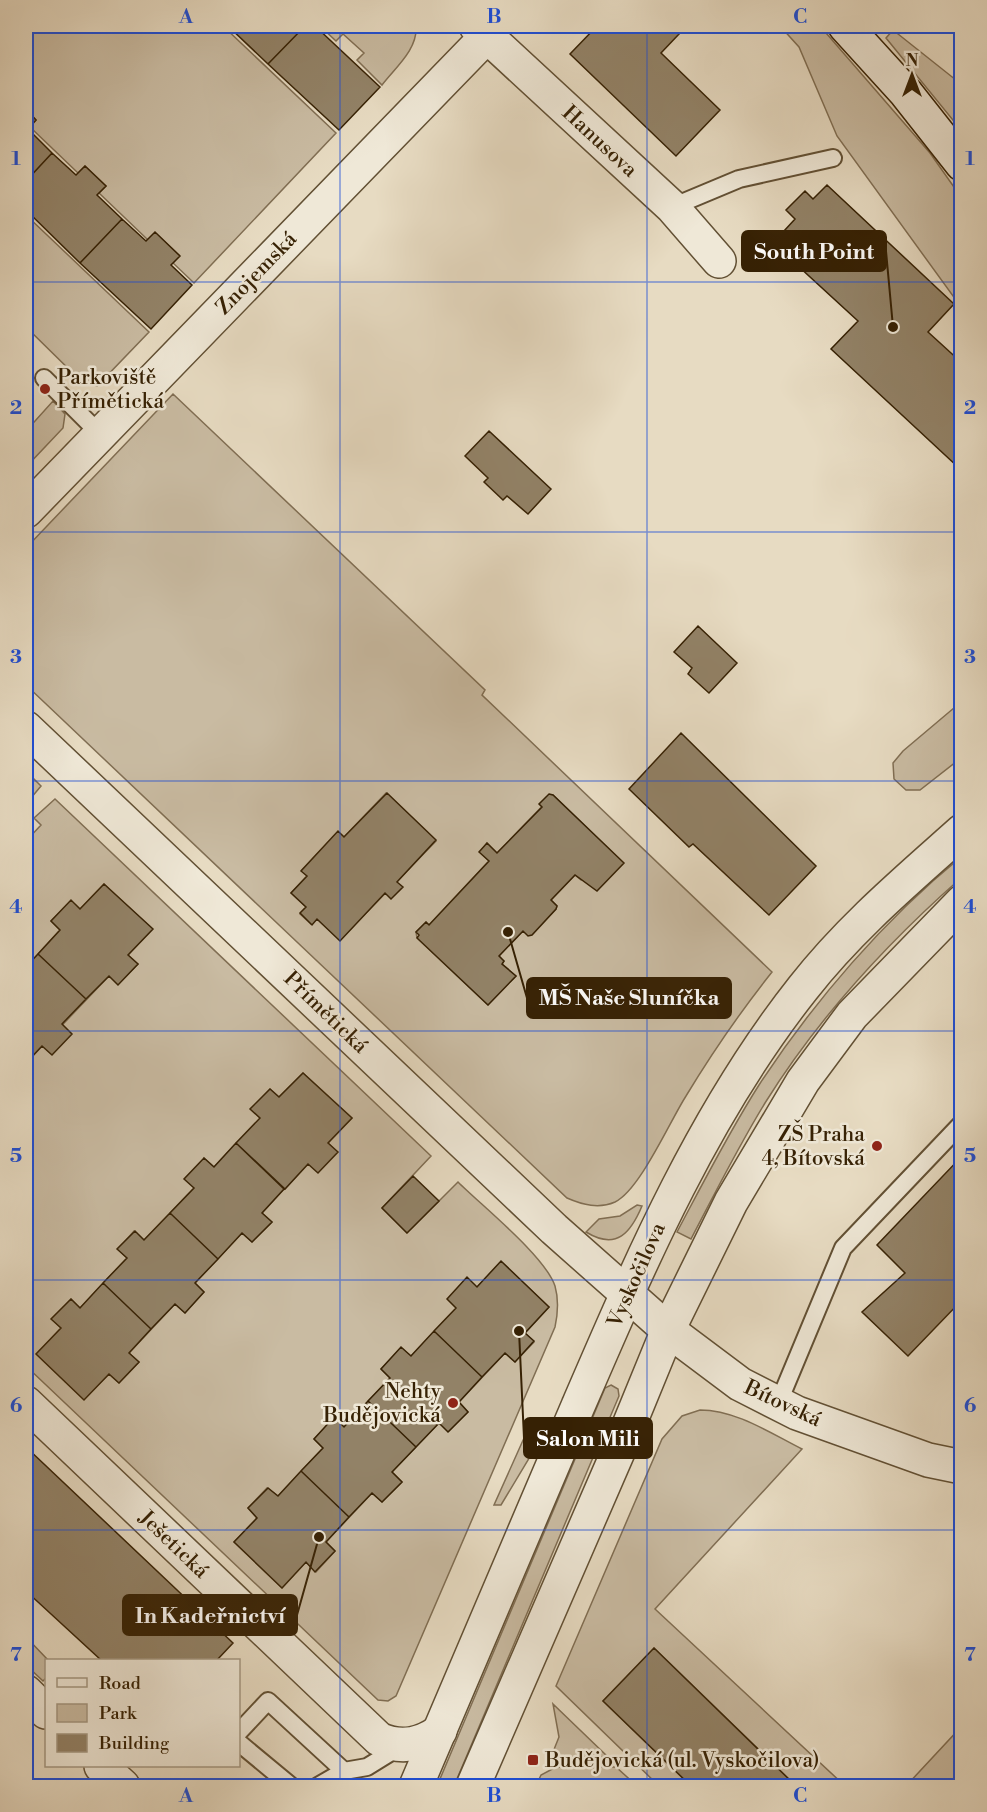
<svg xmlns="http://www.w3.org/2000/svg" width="987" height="1812" font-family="'Libre Bodoni',serif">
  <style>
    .green { fill: #c9bba2; stroke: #806e53; stroke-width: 1.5; fill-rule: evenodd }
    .building { fill: #928267; stroke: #362104; stroke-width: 1.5 }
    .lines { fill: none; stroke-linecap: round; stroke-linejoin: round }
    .service-casing { stroke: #625034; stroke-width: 20 }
    .minor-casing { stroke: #625034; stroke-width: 36 }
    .tertiary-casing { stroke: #625034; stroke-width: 36 }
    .secondary-casing { stroke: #362104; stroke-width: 36 }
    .service { stroke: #efe8d7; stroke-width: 16 }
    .minor { stroke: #efe8d7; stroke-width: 33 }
    .tertiary { stroke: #efe8d7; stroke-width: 33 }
    .secondary { stroke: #efe8d7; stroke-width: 33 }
    .grid { fill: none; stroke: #1d4ed8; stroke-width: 1.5; stroke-opacity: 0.55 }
    .poi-dot { fill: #8f2418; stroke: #efe8d7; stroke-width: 2 }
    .labels { text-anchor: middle; stroke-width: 5; stroke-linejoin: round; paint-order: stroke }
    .street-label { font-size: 21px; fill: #362104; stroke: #efe8d7 }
    .poi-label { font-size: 21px; fill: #362104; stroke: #efe8d7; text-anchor: start }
    .leader { fill: none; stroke: #362104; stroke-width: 2 }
    .callout-dot { fill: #362104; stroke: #efe8d7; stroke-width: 2 }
    .callout { fill: #362104; stroke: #362104; stroke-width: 2 }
    .callout-label { font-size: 22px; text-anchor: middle; font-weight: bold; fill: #fff }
    .neatline { fill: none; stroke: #1d4ed8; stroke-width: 2 }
    .grid-label { font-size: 20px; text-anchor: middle; font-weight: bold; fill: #1d4ed8 }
  </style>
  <rect width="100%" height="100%" fill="#e7dbc2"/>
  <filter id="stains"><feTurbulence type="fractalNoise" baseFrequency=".00333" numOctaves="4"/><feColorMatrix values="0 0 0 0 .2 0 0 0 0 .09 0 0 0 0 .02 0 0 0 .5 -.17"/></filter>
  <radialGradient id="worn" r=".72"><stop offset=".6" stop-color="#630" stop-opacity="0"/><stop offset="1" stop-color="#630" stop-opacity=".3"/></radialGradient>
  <path class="green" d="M26 26H223L336 133 194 283 173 263 179 255 155 233 148 240 99 193 106 186 85 166 78 173 30 127 36 120 26 109Z
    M320 26H416C418 49 396 67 382 85L357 60 364 53 343 34 336 41Z
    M780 26H820L930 153 961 197V307L837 136 799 47Z
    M893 30 961 84V130L886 38Z
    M26 215 149 332 97 386 79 379 26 327Z
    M173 394 485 690 482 695 772 972C741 1011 712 1053 686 1096 670 1121 640 1190 615 1202 599 1209 583 1205 567 1198L26 685V548ZM386 793 436 841 340 940 317 919 311 924 300 914 306 907 291 893 307 876 302 870 338 832 344 837ZM553 795 623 863 581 880 575 875 551 900 557 906 556 909 532 934 523 931 499 956 504 961 502 964 516 976 488 1005 417 938 416 932 426 922 429 925 489 861 480 852 487 843 497 853Z
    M53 401 65 414 63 428 26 467V431Z
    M961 702V758L920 790H906L894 779 893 763 903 751Z
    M26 771 41 786 26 804Z
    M55 799 431 1156 382 1208 407 1233 458 1182C482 1206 545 1256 555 1286 559 1300 558 1313 555 1327L396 1696 388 1701 378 1700 26 1366V1063L109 976 118 984 138 964 128 955 152 929 104 884 80 909 71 901 51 921 60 930 26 967V841L41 825 34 818ZM303 1073 352 1118 328 1143 337 1152 308 1164 285 1189 260 1118 251 1109 270 1089 279 1097ZM236 1143 284 1189 262 1213 272 1222 252 1242 242 1233 195 1283 204 1292 185 1313 175 1304 129 1353 139 1362 119 1383 109 1374 84 1399 37 1354 61 1328 52 1319 71 1299 80 1308 127 1258 118 1249 134 1231 144 1240 194 1188 204 1158 214 1167ZM501 1262 549 1307 525 1333 534 1342 515 1362 505 1353 459 1402 468 1412 449 1431 439 1423 392 1472 402 1482 382 1502 372 1493 326 1542 335 1551 316 1572 306 1562 282 1588 234 1542 257 1518 248 1508 267 1488 278 1496 323 1448 314 1439 334 1418 344 1427 390 1378 381 1369 401 1348 411 1356Z
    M961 857V878C886 944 818 1018 765 1103 738 1147 715 1193 691 1239L677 1232C703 1183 729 1132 759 1085 814 1001 884 920 961 857Z
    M637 1205 642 1206C631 1232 617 1251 586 1232L599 1219 620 1216Z
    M611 1385 618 1389 619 1396 454 1786H437L605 1388Z
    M700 1410C736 1410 770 1433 802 1449L655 1609 845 1786H796L654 1648 603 1701 691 1786H659L556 1686 662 1439 682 1416Z
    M533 1418 549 1425 501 1505H494Z
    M26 1637 48 1660 46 1678 43 1681 26 1665Z
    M553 1704 608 1757H551L559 1737Z
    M961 1727V1786H906Z
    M556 1767H616L637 1786H536L541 1775Z"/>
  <path class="building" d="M228 26H305L268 64Z
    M305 26H315L380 87 339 130 268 64Z
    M597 26H671L679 34 661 53 720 110 676 156 570 54Z
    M26 109 36 120 28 129 52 153 26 181Z
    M52 153 76 175 85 166 106 186 97 195 122 219 80 263 26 210V181Z
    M827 185 954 304 928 332 962 363V465L959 468 831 349 858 321 773 243 795 219 786 210 805 191 813 199Z
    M122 219 146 241 155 232 180 256 171 265 192 285 151 329 80 263Z
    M489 431 551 489 528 514 507 496 503 500 484 482 488 478 465 456Z
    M698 626 737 663 709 693 688 674 692 668 674 652Z
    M681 733 816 866 769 915 693 844 689 847 629 789Z
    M387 793 436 840 397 882 403 887 391 899 385 893 340 941 317 919 312 925 300 913 306 907 291 893 307 876 301 871 338 831 344 837Z
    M549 794 553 795 624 863 597 891 575 875 551 900 557 906 556 909 532 935 528 936 523 931 499 956 504 961 502 964 516 976 488 1005 417 938 419 935 416 932 426 922 429 925 489 861 479 852 487 843 497 853 542 807 539 804Z
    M104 884 153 929 128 955 138 964 118 985 109 976 86 999 38 954 60 930 51 921 71 900 80 909Z
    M38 954 86 999 62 1024 72 1034 52 1055 42 1046 26 1063V967Z
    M303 1073 352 1118 328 1143 338 1152 318 1173 308 1164 285 1189 236 1143 260 1118 250 1109 270 1089 279 1097Z
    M236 1143 284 1189 262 1213 272 1222 252 1242 242 1233 218 1259 170 1213 194 1188 184 1179 204 1158 214 1167Z
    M962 1156V1300L908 1356 862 1312 905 1273 877 1245Z
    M413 1176 439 1201 407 1233 382 1208Z
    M170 1213 218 1259 195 1283 204 1292 185 1313 175 1304 151 1329 103 1283 127 1258 117 1249 135 1231 144 1240Z
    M501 1261 549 1307 525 1333 534 1341 515 1362 505 1353 482 1377 434 1331 456 1308 447 1299 467 1277 477 1287Z
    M103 1283 151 1329 129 1353 139 1362 119 1383 109 1374 84 1400 36 1354 61 1328 51 1319 71 1299 80 1308Z
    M434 1331 482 1377 459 1402 468 1412 448 1432 439 1423 416 1447 368 1401 390 1378 381 1369 401 1347 411 1356Z
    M368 1401 416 1447 392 1472 402 1482 382 1502 372 1493 349 1517 301 1471 323 1448 314 1439 334 1417 344 1427Z
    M26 1447 233 1643 217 1660H101L26 1591Z
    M301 1471 349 1517 326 1542 335 1551 315 1572 306 1562 282 1588 234 1542 257 1518 248 1508 268 1488 278 1496Z
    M654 1648 796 1786H691L603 1701Z"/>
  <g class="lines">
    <defs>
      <path id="service" d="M672 207 739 179 833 158
        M44 378 100 434
        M778 1404 843 1248 962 1123
        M238 1733 268 1701 344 1771
        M238 1742 291 1786
        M318 1786 344 1771 367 1767 401 1746"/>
      <path id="minor" d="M476 26 672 207 719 261
        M26 511 487 36
        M26 728 554 1229 668 1330 740 1384 797 1413 928 1460 962 1467
        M26 1403 379 1739C401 1749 421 1745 440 1731"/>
      <path id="tertiary" d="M26 1692 46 1712
        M101 1766 123 1786
        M416 1786C470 1659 524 1532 578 1406 641 1260 704 1113 803 988 849 929 906 881 962 831
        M473 1786 618 1452 668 1330 731 1202 803 1081 852 1015 962 902"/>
      <path id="secondary" d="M845 26 906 93 962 164"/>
    </defs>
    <use href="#service" class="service-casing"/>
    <use href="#minor" class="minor-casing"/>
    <use href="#tertiary" class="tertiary-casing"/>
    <use href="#secondary" class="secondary-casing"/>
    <use href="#service" class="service"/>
    <use href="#minor" class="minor"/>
    <use href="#tertiary" class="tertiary"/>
    <use href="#secondary" class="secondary"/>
  </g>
  <path class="grid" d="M340 26V1786M647 26V1786M26 282H962M26 532H962M26 781H962M26 1031H962M26 1280H962M26 1530H962"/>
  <g class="poi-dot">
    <circle cx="45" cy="389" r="6"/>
    <circle cx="877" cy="1146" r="6"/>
    <circle cx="453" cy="1403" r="6"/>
    <rect x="527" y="1754" width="12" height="12" rx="3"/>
  </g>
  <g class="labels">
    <g class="street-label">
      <text transform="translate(600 141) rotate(43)" y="7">Hanusova</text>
      <text transform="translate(256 273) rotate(-46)" y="7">Znojemská</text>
      <text transform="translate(326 1012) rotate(44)" y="7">Přímětická</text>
      <text transform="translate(636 1275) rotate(-66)" y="7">Vyskočilova</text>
      <text transform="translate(783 1403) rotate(25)" y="7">Bítovská</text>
      <text transform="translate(174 1544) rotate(44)" y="7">Ješetická</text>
    </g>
    <g class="poi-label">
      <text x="57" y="384">Parkoviště<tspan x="57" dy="24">Přímětická</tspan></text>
      <text x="865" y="1141" text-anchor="end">ZŠ Praha<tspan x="865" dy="24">4, Bítovská</tspan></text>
      <text x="441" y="1398" text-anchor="end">Nehty<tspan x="441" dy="24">Budějovická</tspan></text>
      <text x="545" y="1767">Budějovická (ul. Vyskočilova)</text>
    </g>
  </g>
  <path class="leader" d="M893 327L886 251M508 932L527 998M519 1331L524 1438M319 1537L297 1615"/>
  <g class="callout-dot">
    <circle cx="893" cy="327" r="6"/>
    <circle cx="508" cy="932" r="6"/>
    <circle cx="519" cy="1331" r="6"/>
    <circle cx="319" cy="1537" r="6"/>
  </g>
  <g class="callout">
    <rect x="742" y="231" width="144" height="40" rx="6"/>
    <rect x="527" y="978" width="204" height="40" rx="6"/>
    <rect x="524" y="1418" width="128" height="40" rx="6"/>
    <rect x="123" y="1595" width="174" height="40" rx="6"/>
  </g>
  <g class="callout-label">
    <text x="814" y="259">South Point</text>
    <text x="629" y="1005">MŠ Naše Sluníčka</text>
    <text x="588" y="1446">Salon Mili</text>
    <text x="210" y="1623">In Kadeřnictví</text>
  </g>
  <rect width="987" height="1812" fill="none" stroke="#e7dbc2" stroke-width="66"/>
  <rect x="45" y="1659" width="195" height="108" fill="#efe8d7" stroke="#a59883" stroke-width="1.5"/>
  <rect x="57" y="1678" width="30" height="9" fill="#efe8d7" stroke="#a59883" stroke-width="1.5"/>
  <text x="99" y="1689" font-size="18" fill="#362104">Road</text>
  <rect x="57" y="1704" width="30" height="18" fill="#c9bba2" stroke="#a59883" stroke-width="1.5"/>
  <text x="99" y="1719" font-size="18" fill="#362104">Park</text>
  <rect x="57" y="1734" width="30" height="18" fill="#928267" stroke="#a59883" stroke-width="1.5"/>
  <text x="99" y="1749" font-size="18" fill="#362104">Building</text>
  <g transform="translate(912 75)" stroke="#efe8d7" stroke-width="4.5" paint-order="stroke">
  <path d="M0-4.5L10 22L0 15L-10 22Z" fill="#362104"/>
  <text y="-9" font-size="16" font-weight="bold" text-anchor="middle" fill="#362104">N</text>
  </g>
  <rect x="33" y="33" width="921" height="1746" class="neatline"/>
  <g class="grid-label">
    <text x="186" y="23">A</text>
    <text x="494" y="23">B</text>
    <text x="800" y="23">C</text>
    <text x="16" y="165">1</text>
    <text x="970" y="165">1</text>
    <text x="16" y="414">2</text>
    <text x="970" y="414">2</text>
    <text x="16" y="663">3</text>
    <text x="970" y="663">3</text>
    <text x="16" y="913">4</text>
    <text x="970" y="913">4</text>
    <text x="16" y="1162">5</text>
    <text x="970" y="1162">5</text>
    <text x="16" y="1412">6</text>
    <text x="970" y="1412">6</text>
    <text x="16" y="1661">7</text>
    <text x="970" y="1661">7</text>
    <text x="186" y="1802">A</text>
    <text x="494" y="1802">B</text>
    <text x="800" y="1802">C</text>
  </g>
  <rect width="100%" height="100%" filter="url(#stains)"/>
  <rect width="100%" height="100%" fill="url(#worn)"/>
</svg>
